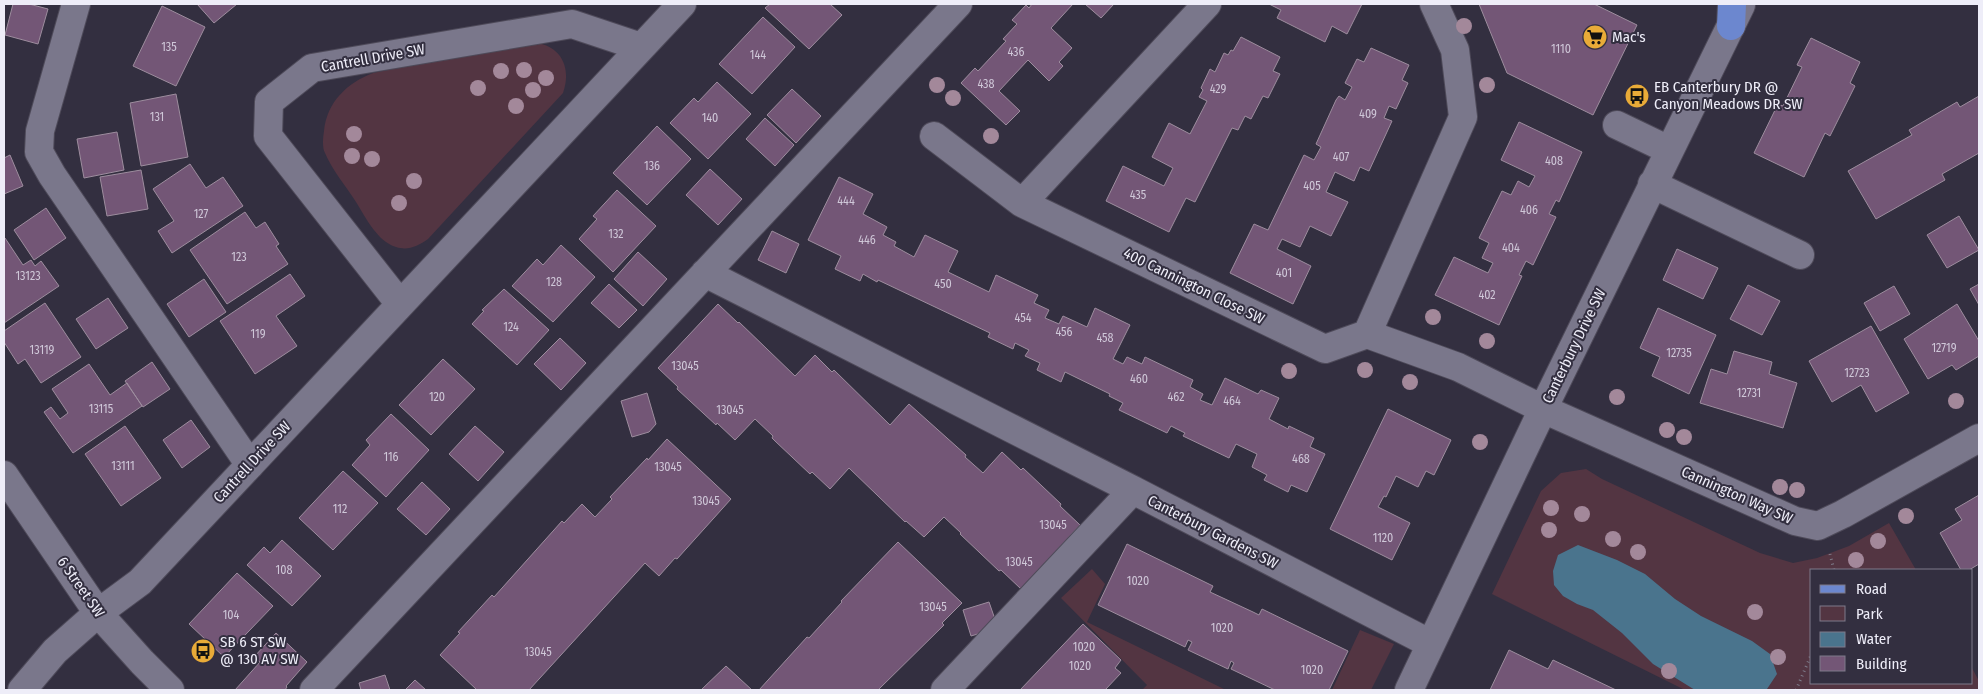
<svg xmlns="http://www.w3.org/2000/svg" width="1983" height="694" font-family="'Fira Sans Condensed',sans-serif">
  <style>
    .green { fill: #533542 }
    .water { fill: #4a748d }
    .building { fill: #735676; stroke: #9d8d9e }
    .lines { fill: none; stroke-linecap: round; stroke-linejoin: round }
    .minor-casing { stroke: #4e4a59; stroke-width: 30 }
    .major-casing { stroke: #4e4a59; stroke-width: 30 }
    .path { stroke: #7e7c8a; stroke-width: 3; stroke-dasharray: 1 4; stroke-linecap: butt }
    .minor { stroke: #7a778b; stroke-width: 28 }
    .major { stroke: #6c87cf; stroke-width: 28 }
    .tree { fill: #a3889a }
    .labels { text-anchor: middle; stroke-width: 4; stroke-linejoin: round; paint-order: stroke }
    .number-label { font-size: 12px; fill: #cfc7d8 }
    .poi-label { font-size: 15px; fill: #eeedf8; stroke: #332f40; text-anchor: start }
    .street-label { font-size: 15px; fill: #eeedf8; stroke: #332f40 }
  </style>
  <rect width="100%" height="100%" fill="#332f40"/>
  <path class="green" d="M527 42C558 42 573 64 563 93L428 239C418 246 408 251 396 247 377 241 366 218 356 202 346 186 332 170 325 153 322 147 323 138 324 131 327 102 347 83 373 73Z
    M1586 469 1602 479 1760 553 1793 563 1817 558 1849 546 1889 523 1916 570H1812V683H1972V668L1979 681V690H1685L1492 594 1541 491 1561 473Z
    M1092 569 1105 584 1087 622 1226 690H1142L1147 685 1061 598Z
    M1360 630 1394 644 1371 690H1332Z"/>
  <path class="water" d="M1578 545 1617 560 1645 574 1675 599 1701 616 1752 641 1770 654 1777 674 1767 689 1695 690 1653 664 1622 633 1593 610 1577 604 1563 596 1554 585 1553 571 1558 555Z"/>
  <path class="building" d="M13 4H29L48 9 38 44 5 35Z
    M197 4H237L214 23Z
    M770 4H830L842 15 809 49 765 8Z
    M1032 4H1073L1051 28 1072 48 1059 62 1063 66 1049 81 1028 60 999 91 1020 111 1006 125 961 83 975 68 978 71 1006 41 1003 39 1017 24 1012 20 1026 5 1029 8Z
    M1085 4H1114L1101 18Z
    M1269 4H1362L1347 34 1332 26 1325 42 1277 18 1281 10Z
    M1479 4H1594L1637 25 1593 115 1507 73Z
    M162 6 205 27 176 86 133 66Z
    M763 17 795 47 752 94 719 64Z
    M1241 37 1280 57 1273 71 1280 74 1268 98 1263 96 1251 119 1245 116 1238 130 1232 128 1195 202 1186 198 1169 232 1106 201 1123 166 1164 186 1173 168 1152 157 1169 123 1190 134 1207 101 1199 97 1203 90 1201 88 1210 69 1215 72 1224 53 1228 55 1231 50 1233 51Z
    M1811 38 1860 62 1850 83 1855 86 1830 136 1825 133 1804 177 1754 153 1778 104 1783 106 1802 67 1797 65Z
    M1371 48 1409 65 1402 80 1408 83 1396 109 1389 106 1384 118 1392 121 1369 171 1360 167 1354 181 1335 172 1326 192 1348 202 1331 236 1310 226 1300 247 1282 239 1277 249 1311 266 1293 304 1230 273 1254 224 1268 230 1304 155 1314 160 1321 147 1316 144 1336 100 1339 96 1345 100 1352 87 1345 83 1357 59 1364 62Z
    M717 82 751 114 708 159 670 123 694 98 698 102Z
    M792 89 821 116 796 143 767 115Z
    M176 94 188 157 141 166 130 103Z
    M1979 96V153L1942 174 1945 180 1876 219 1848 171 1912 135 1909 130 1957 102 1960 107Z
    M765 118 794 145 775 166 746 139Z
    M1519 122 1582 152 1559 202 1556 200 1549 214 1556 217 1533 265 1526 261 1519 275 1522 276 1499 325 1435 295 1454 257 1488 273 1493 263 1482 258 1489 243 1479 238 1502 191 1511 195 1518 181 1529 187 1535 176 1501 160Z
    M657 126 691 159 647 205 613 173Z
    M117 132 124 170 84 178 77 139Z
    M10 155 23 186 4 194V158Z
    M190 164 206 188 223 177 243 206 172 253 158 231 174 221 153 189Z
    M710 169 742 199 718 225 686 195Z
    M141 170 148 209 107 216 100 177Z
    M839 177 873 194 863 214 887 227 883 235 896 242 894 246 914 257 925 235 958 251 948 272 989 292 996 275 1038 295 1034 303 1049 310 1045 318 1059 324 1063 316 1087 327 1095 308 1130 325 1113 359 1123 364 1127 357 1142 364 1145 357 1193 380 1190 387 1203 394 1200 400 1212 405 1225 378 1258 394 1261 390 1279 398 1269 419 1288 429 1289 426 1314 438 1310 447 1325 454 1307 492 1291 485 1288 492 1264 480 1267 475 1252 467 1257 454 1236 444 1229 458 1183 436 1185 433 1171 426 1167 433 1119 410 1123 403 1109 396 1110 394 1065 372 1061 382 1037 370 1040 363 1025 356 1029 350 1015 343 1013 349 988 337 990 333 878 280 877 282 863 274 860 281 835 269 841 256 808 240Z
    M617 190 656 226 613 272 579 239 597 219 593 216Z
    M46 208 66 238 34 260 14 230Z
    M245 212 256 228 265 222 279 244 276 246 288 264 227 304 190 250Z
    M1959 216 1979 250 1947 268 1927 235Z
    M772 231 799 244 786 273 758 260Z
    M5 238 23 265 31 260 35 266 41 261 59 286 4 323V239Z
    M561 245 595 277 553 322 512 286 537 259 543 265Z
    M1677 249 1718 268 1703 299 1663 280Z
    M638 252 667 279 643 306 614 279Z
    M290 274 305 296 276 316 297 346 255 374 220 321Z
    M204 279 226 312 189 337 167 304Z
    M609 284 637 310 619 328 591 303Z
    M1979 284V305L1970 289Z
    M1748 285 1780 301 1762 335 1730 319Z
    M1894 286 1910 314 1880 331 1864 303Z
    M504 289 549 330 517 365 472 324 484 311 482 310Z
    M108 298 128 328 96 349 76 319Z
    M45 303 81 357 41 383 25 359 18 364 4 342V331Z
    M718 304 738 323 739 322 795 376 815 355 832 372 834 370 890 425 909 404 966 455 965 457 983 473 1002 452 1021 470 1023 468 1061 504 1060 506 1080 525 1021 589 1001 570 999 571 960 534 961 533 944 517 924 537 906 521 905 522 849 468 830 489 812 472 810 474 775 441 772 438 773 436 755 419 735 440 717 423 716 425 677 389 678 387 658 368Z
    M1957 304 1979 341V356L1956 370 1952 365 1928 379 1904 339Z
    M1658 308 1716 335 1689 394 1652 376 1660 357 1640 348Z
    M1871 326 1909 393 1876 412 1861 385 1832 402 1809 361Z
    M560 338 586 363 561 390 534 364Z
    M1734 351 1772 362 1769 374 1797 383 1783 428 1700 403 1711 369 1727 374Z
    M443 359 475 389 431 435 399 405Z
    M152 362 170 389 143 407 125 381Z
    M89 364 110 395 127 383 142 406 73 453 44 412 51 407 60 419 68 413 52 389Z
    M647 393 656 424 649 432 632 437 621 401Z
    M1388 409 1451 440 1434 475 1426 471 1418 487 1396 476 1386 497 1384 496 1378 507 1410 523 1392 560 1330 529Z
    M391 414 429 450 386 497 352 465 370 445 366 440Z
    M191 420 210 447 182 468 163 440Z
    M125 426 161 478 121 506 85 454Z
    M475 426 504 452 478 481 449 454Z
    M667 439 731 499 677 559 675 558 659 576 645 563 529 690H477L440 655 460 633 458 632 492 595 494 597 562 521 564 523 582 504 595 517 612 499 610 497 647 458 648 460Z
    M343 471 378 503 333 550 299 518Z
    M422 482 450 509 426 535 397 509Z
    M1979 495V564L1969 570H1961L1940 533 1962 520 1955 509Z
    M282 540 321 576 292 606 247 565 264 547 270 553Z
    M898 542 962 603 942 623 944 625 878 690H759L807 637 809 638 842 602 841 601Z
    M1127 544 1213 586 1210 592 1253 612 1259 615 1262 609 1348 651 1329 690H1275L1231 669 1234 663 1231 661 1228 669 1188 650 1192 642 1188 640 1185 647 1098 605Z
    M237 573 273 606 224 657 189 624Z
    M989 602 998 628 971 636 963 610Z
    M1083 624 1121 660 1115 668 1121 673 1105 690H1020Z
    M276 633 307 662 286 686 287 687 285 690H235L260 662 254 657Z
    M1509 650 1548 669 1553 660 1616 690H1490Z
    M726 666 752 690H701Z
    M385 675 390 690H361L359 683Z
    M415 680 426 690H405Z"/>
  <g class="lines">
    <defs>
      <path id="minor" d="M76 4 40 131 39 152 52 175 250 465
        M1617 125 1669 150
        M934 136 1022 203 1325 349 1367 334 1458 367 1543 409 1795 521 1818 526 1843 514 1979 438
        M1652 184 1800 255
        M1022 203 1207 4
        M705 273 1133 490
        M400 304 268 136 269 102 312 68 572 24 641 47
        M1367 334 1463 117 1455 50 1434 4
        M4 475 98 613 142 662 170 690
        M22 690 55 651 98 613 140 582 682 4
        M314 690 958 4
        M945 690 1133 490 1431 644
        M1409 690 1543 409 1741 5"/>
      <path id="major" d="M1731 26 1732 4"/>
    </defs>
    <use href="#minor" class="minor-casing"/>
    <use href="#major" class="major-casing"/>
    <path class="path" d="M1830 554 1834 570
      M1796 690 1812 653"/>
    <use href="#minor" class="minor"/>
    <use href="#major" class="major"/>
  </g>
  <g class="tree">
    <circle cx="1464" cy="26" r="8"/>
    <circle cx="524" cy="70" r="8"/>
    <circle cx="501" cy="71" r="8"/>
    <circle cx="546" cy="78" r="8"/>
    <circle cx="937" cy="85" r="8"/>
    <circle cx="1487" cy="85" r="8"/>
    <circle cx="478" cy="88" r="8"/>
    <circle cx="533" cy="90" r="8"/>
    <circle cx="953" cy="98" r="8"/>
    <circle cx="516" cy="106" r="8"/>
    <circle cx="354" cy="134" r="8"/>
    <circle cx="991" cy="136" r="8"/>
    <circle cx="352" cy="156" r="8"/>
    <circle cx="372" cy="159" r="8"/>
    <circle cx="414" cy="181" r="8"/>
    <circle cx="399" cy="203" r="8"/>
    <circle cx="1433" cy="317" r="8"/>
    <circle cx="1487" cy="341" r="8"/>
    <circle cx="1365" cy="370" r="8"/>
    <circle cx="1289" cy="371" r="8"/>
    <circle cx="1410" cy="382" r="8"/>
    <circle cx="1617" cy="397" r="8"/>
    <circle cx="1956" cy="401" r="8"/>
    <circle cx="1667" cy="430" r="8"/>
    <circle cx="1684" cy="437" r="8"/>
    <circle cx="1480" cy="442" r="8"/>
    <circle cx="1780" cy="487" r="8"/>
    <circle cx="1797" cy="490" r="8"/>
    <circle cx="1551" cy="508" r="8"/>
    <circle cx="1582" cy="514" r="8"/>
    <circle cx="1906" cy="516" r="8"/>
    <circle cx="1549" cy="530" r="8"/>
    <circle cx="1613" cy="539" r="8"/>
    <circle cx="1878" cy="541" r="8"/>
    <circle cx="1638" cy="552" r="8"/>
    <circle cx="1856" cy="560" r="8"/>
    <circle cx="1755" cy="612" r="8"/>
    <circle cx="1778" cy="657" r="8"/>
    <circle cx="1669" cy="671" r="8"/>
  </g>
  <defs>
    <symbol id="supermarket-disc" viewBox="-11 -11 22 22"><circle r="9.5" fill="#e9ab38" stroke="#332f40"/><path d="M-6-5.5h2.5l.6 2H6L4.5 2H-2.5L-4.4-4H-6ZM-1.5 3.2a1.3 1.3 0 1 0 .1 0ZM3 3.2a1.3 1.3 0 1 0 .1 0Z" fill="#111"/></symbol>
    <symbol id="bus-disc" viewBox="-11 -11 22 22"><circle r="9.5" fill="#e9ab38" stroke="#332f40"/><path d="M-5-6H5V4H4V6H2V4H-2V6H-4V4H-5ZM-3.5-4V0h7V-4ZM-3.5 1.2v1.5H-2V1.2ZM2 1.2v1.5H3.5V1.2Z" fill="#111"/></symbol>
  </defs>
  <g fill-rule="evenodd">
    <use href="#supermarket-disc" x="1581" y="23" width="28" height="28"/>
    <use href="#bus-disc" x="1623" y="82" width="28" height="28"/>
    <use href="#bus-disc" x="189" y="637" width="28" height="28"/>
  </g>
  <g class="labels">
    <g class="number-label">
      <text x="169" y="51">135</text>
      <text x="1561" y="53">1110</text>
      <text x="1016" y="56">436</text>
      <text x="758" y="59">144</text>
      <text x="986" y="88">438</text>
      <text x="1218" y="93">429</text>
      <text x="1368" y="118">409</text>
      <text x="157" y="121">131</text>
      <text x="710" y="122">140</text>
      <text x="1341" y="161">407</text>
      <text x="1554" y="165">408</text>
      <text x="652" y="170">136</text>
      <text x="1312" y="190">405</text>
      <text x="1138" y="199">435</text>
      <text x="846" y="205">444</text>
      <text x="1529" y="214">406</text>
      <text x="201" y="218">127</text>
      <text x="616" y="238">132</text>
      <text x="867" y="244">446</text>
      <text x="1511" y="252">404</text>
      <text x="239" y="261">123</text>
      <text x="1284" y="277">401</text>
      <text x="28" y="280">13123</text>
      <text x="554" y="286">128</text>
      <text x="943" y="288">450</text>
      <text x="1487" y="299">402</text>
      <text x="1023" y="322">454</text>
      <text x="511" y="331">124</text>
      <text x="1064" y="336">456</text>
      <text x="258" y="338">119</text>
      <text x="1105" y="342">458</text>
      <text x="1944" y="352">12719</text>
      <text x="42" y="354">13119</text>
      <text x="1679" y="357">12735</text>
      <text x="685" y="370">13045</text>
      <text x="1857" y="377">12723</text>
      <text x="1139" y="383">460</text>
      <text x="1749" y="397">12731</text>
      <text x="437" y="401">120</text>
      <text x="1176" y="401">462</text>
      <text x="1232" y="405">464</text>
      <text x="101" y="413">13115</text>
      <text x="730" y="414">13045</text>
      <text x="391" y="461">116</text>
      <text x="1301" y="463">468</text>
      <text x="123" y="470">13111</text>
      <text x="668" y="471">13045</text>
      <text x="706" y="505">13045</text>
      <text x="340" y="513">112</text>
      <text x="1053" y="529">13045</text>
      <text x="1383" y="542">1120</text>
      <text x="1019" y="566">13045</text>
      <text x="284" y="574">108</text>
      <text x="1138" y="585">1020</text>
      <text x="933" y="611">13045</text>
      <text x="231" y="619">104</text>
      <text x="1222" y="632">1020</text>
      <text x="1084" y="651">1020</text>
      <text x="538" y="656">13045</text>
      <text x="1080" y="670">1020</text>
      <text x="1312" y="674">1020</text>
    </g>
    <g class="poi-label">
      <text x="1612" y="42">Mac's</text>
      <text x="1654" y="92">EB Canterbury DR @<tspan x="1654" dy="17">Canyon Meadows DR SW</tspan></text>
      <text x="220" y="647">SB 6 ST SW<tspan x="220" dy="17">@ 130 AV SW</tspan></text>
    </g>
    <g class="street-label">
      <text transform="translate(373 58) rotate(-10)" y="5">Cantrell Drive SW</text>
      <text transform="translate(1194 286) rotate(26)" y="5">400 Cannington Close SW</text>
      <text transform="translate(1574 346) rotate(-64)" y="5">Canterbury Drive SW</text>
      <text transform="translate(252 462) rotate(-47)" y="5">Cantrell Drive SW</text>
      <text transform="translate(1737 495) rotate(24)" y="5">Cannington Way SW</text>
      <text transform="translate(1213 532) rotate(27)" y="5">Canterbury Gardens SW</text>
      <text transform="translate(81 587) rotate(55)" y="5">6 Street SW</text>
    </g>
  </g>
  <rect width="1983" height="694" fill="none" stroke="#eeedf8" stroke-width="10"/>
  <rect x="1810" y="569" width="162" height="115" fill="#332f40" stroke="#7e7b8a"/>
  <rect x="1820" y="585" width="25" height="8" fill="#6c87cf" stroke="#7e7b8a"/>
  <text x="1856" y="594" font-size="15" fill="#eeedf8">Road</text>
  <rect x="1820" y="606" width="25" height="15" fill="#533542" stroke="#7e7b8a"/>
  <text x="1856" y="619" font-size="15" fill="#eeedf8">Park</text>
  <rect x="1820" y="632" width="25" height="15" fill="#4a748d" stroke="#7e7b8a"/>
  <text x="1856" y="644" font-size="15" fill="#eeedf8">Water</text>
  <rect x="1820" y="656" width="25" height="15" fill="#735676" stroke="#7e7b8a"/>
  <text x="1856" y="669" font-size="15" fill="#eeedf8">Building</text>
</svg>
